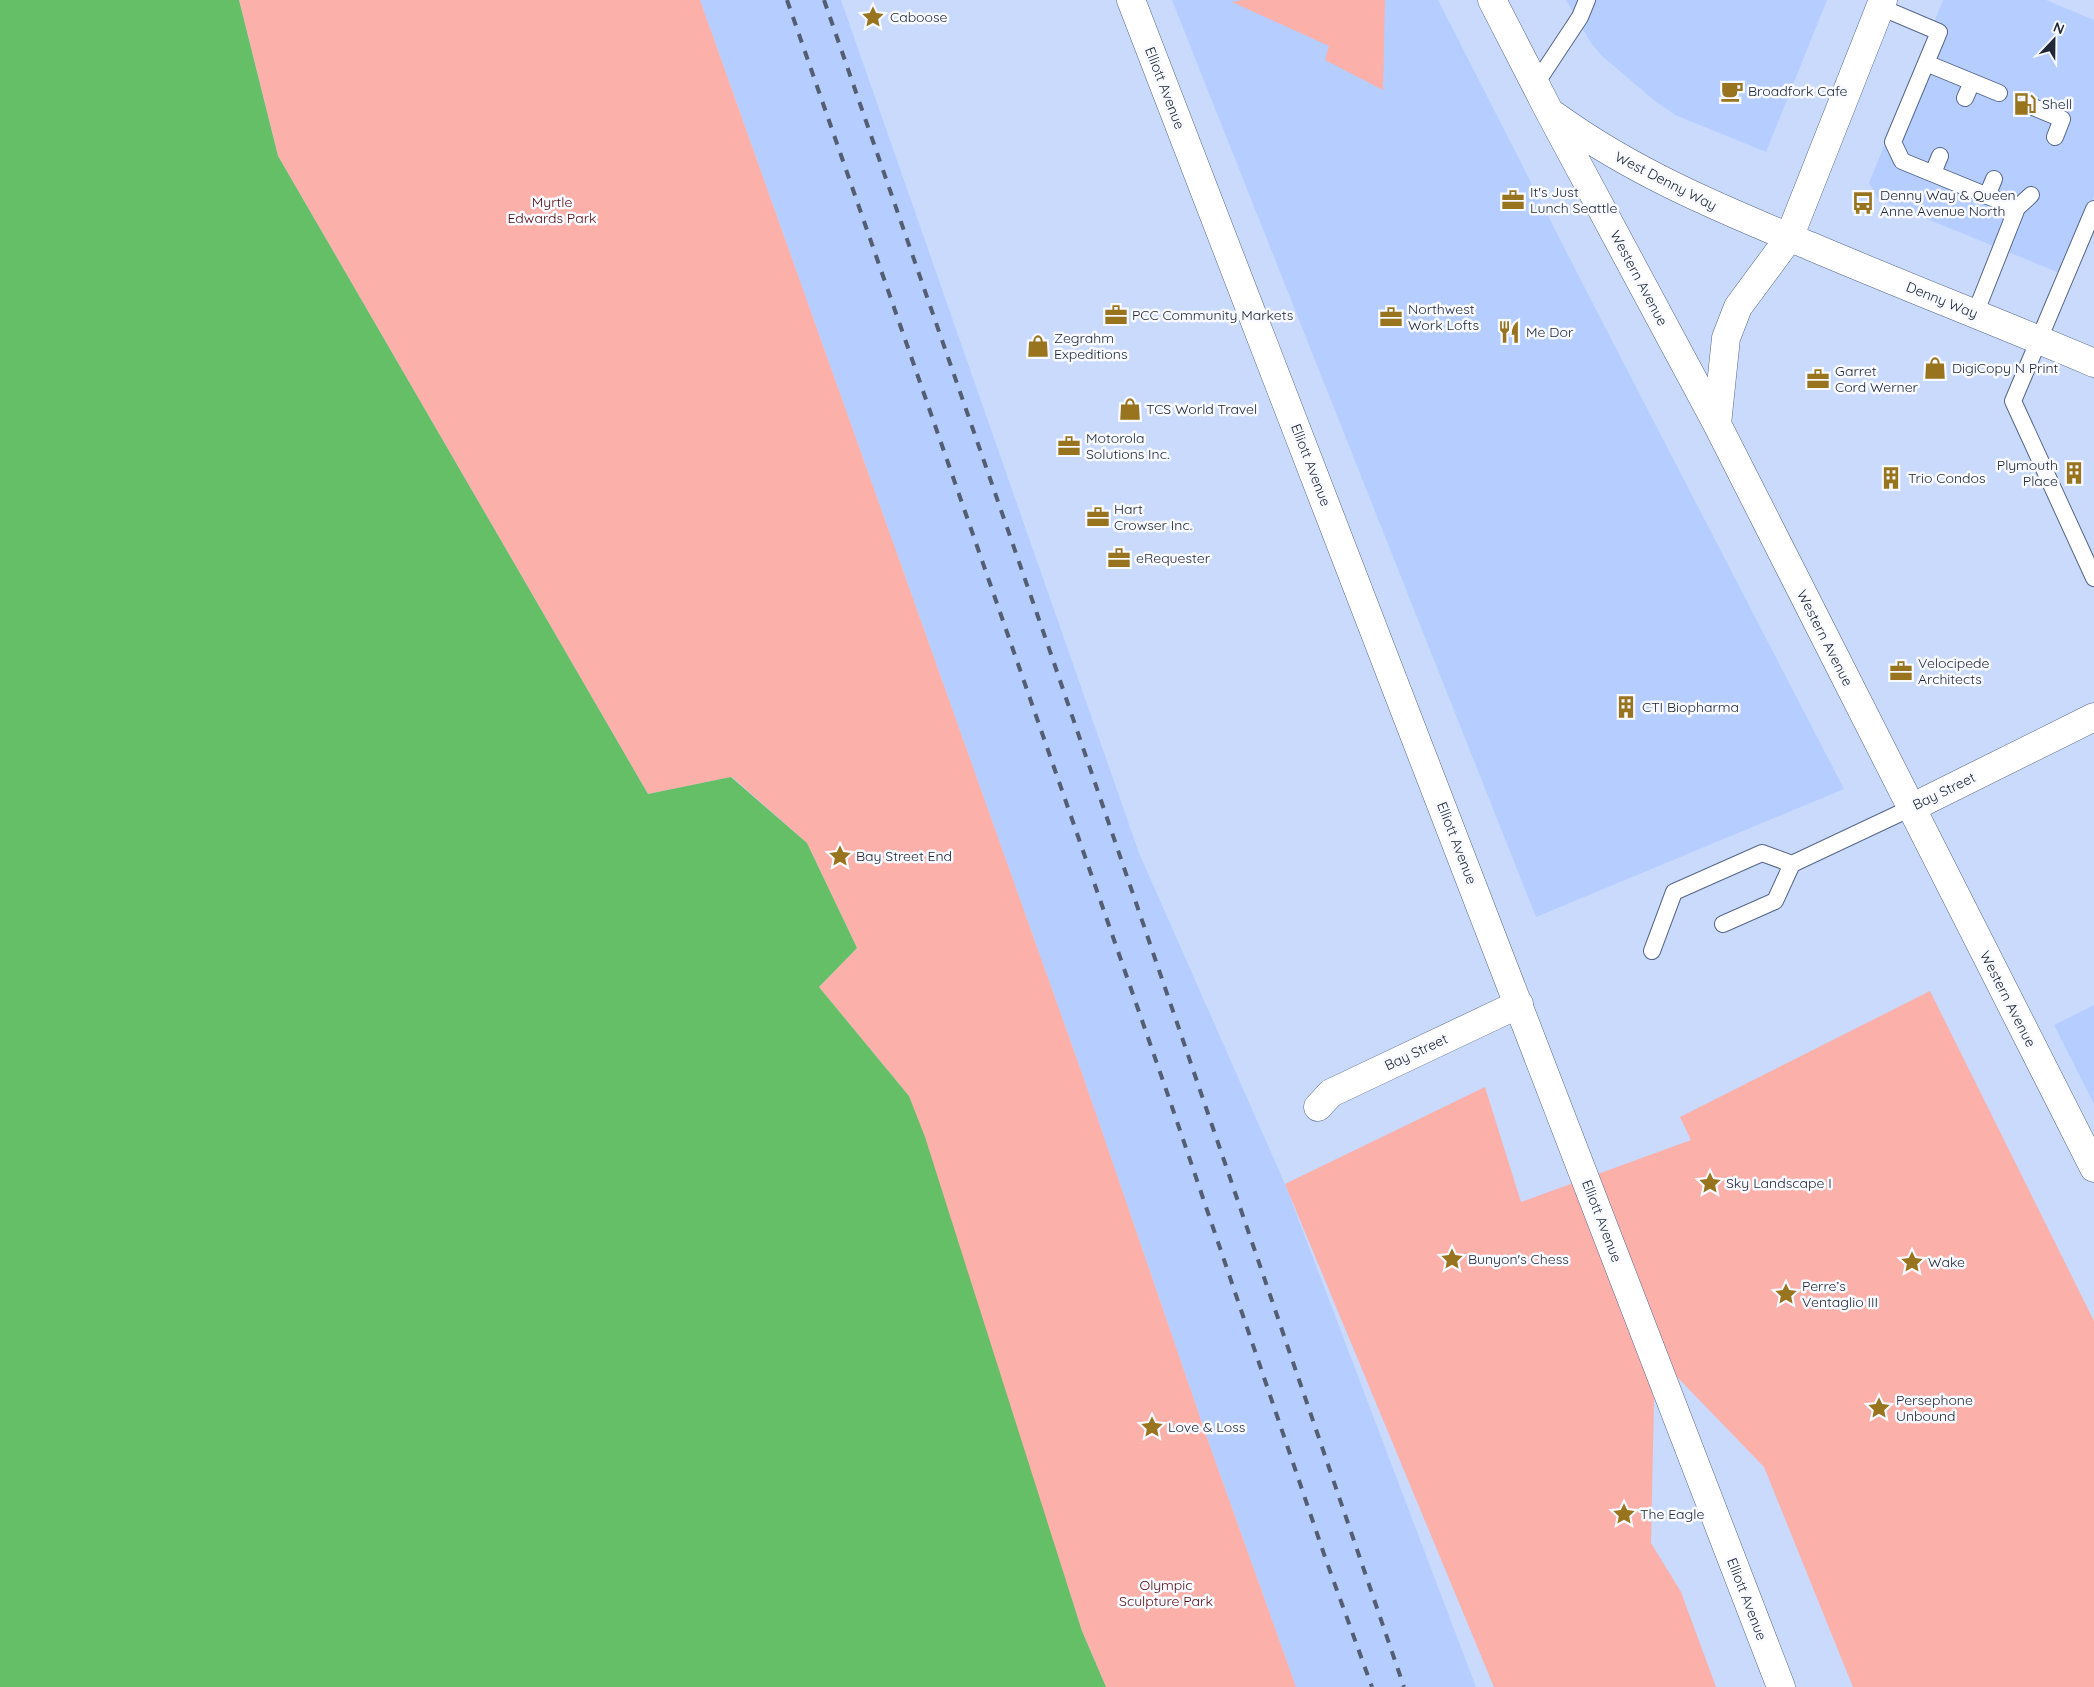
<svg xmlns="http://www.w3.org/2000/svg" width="2094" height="1687" font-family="Quicksand,sans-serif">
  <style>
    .built { fill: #b6ceff }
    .green { fill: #fbb0aa }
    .water { fill: #65bf67 }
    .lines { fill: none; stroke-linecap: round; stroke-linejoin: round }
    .service-casing { stroke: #54668b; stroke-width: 18 }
    .minor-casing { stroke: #54668b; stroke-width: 29 }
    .secondary-casing { stroke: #54668b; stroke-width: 29 }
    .primary-casing { stroke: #54668b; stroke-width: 29 }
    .service { stroke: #fff; stroke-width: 16 }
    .minor { stroke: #fff; stroke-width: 28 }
    .secondary { stroke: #fff; stroke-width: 28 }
    .primary { stroke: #fff; stroke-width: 28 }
    .rail { stroke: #535e73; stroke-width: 4; stroke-dasharray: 9 9; stroke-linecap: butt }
    .labels { text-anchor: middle; stroke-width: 5; stroke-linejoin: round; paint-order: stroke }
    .poi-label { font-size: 14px; fill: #212939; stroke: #f8faff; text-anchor: start }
    .street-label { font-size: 14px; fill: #212939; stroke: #f8faff }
    .park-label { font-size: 14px; fill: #570a0f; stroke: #f8faff }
  </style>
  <rect width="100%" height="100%" fill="#c9dafc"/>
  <path class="built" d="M700 0H841L1139 853 1285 1184 1476 1687H1296L1212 1452 1084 1079Z
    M1172 0H1438L1591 300 1844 789 1536 917Z
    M1566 0H1827L1766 152 1675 115 1655 101 1602 56 1591 43Z
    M1943 0H2046L2094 20V196L2062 274 1878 199 1869 183Z
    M2094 1005V1104L2054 1025Z"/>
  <path class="green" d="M239 0H700L1084 1079 1212 1452 1296 1687H1106L1082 1631 909 1096 819 987 857 948 807 843 732 777 648 794 278 156Z
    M1242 0H1385L1383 90 1325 60 1329 46 1232 2Z
    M1930 991 2094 1321V1687H1853L1764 1467 1655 1354 1651 1543 1681 1592 1716 1687H1494L1285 1184 1485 1087 1521 1202 1691 1140 1680 1117Z"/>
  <path class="water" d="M0 0H239L278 156 648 794 731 777 807 843 857 948 819 987 909 1096 925 1137 1082 1631 1106 1687H0Z"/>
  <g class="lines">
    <defs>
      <path id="service" d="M1880 7 1939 32 1893 142 1902 161 2017 208 1975 314
        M1926 63 1999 93
        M1535 85 1580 17 1587 0
        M1965 98 1972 82
        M2026 104 2062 119 2055 137
        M1933 173 1940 156
        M1987 196 1994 179
        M2017 208 2031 195
        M2094 209 2013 401 2094 578
        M1792 864 1911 808
        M1723 924 1775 901 1792 864
        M1652 951 1674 892 1762 853 1792 864"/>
      <path id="minor" d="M1911 808 2094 717
        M1318 1107 1331 1093 1519 1004"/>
      <path id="secondary" d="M1789 238 1883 0"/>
      <path id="primary" d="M1131 0 1781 1687
        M1492 0 1549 111 1717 424 2094 1168
        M1554 115C1634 173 1719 208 1810 246 1904 286 2000 323 2094 363
        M1717 424 1726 338 1738 307 1789 238"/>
    </defs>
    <use href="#service" class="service-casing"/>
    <use href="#minor" class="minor-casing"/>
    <use href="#secondary" class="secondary-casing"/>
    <use href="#primary" class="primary-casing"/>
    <use href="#service" class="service"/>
    <use href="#minor" class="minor"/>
    <use href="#secondary" class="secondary"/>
    <use href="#primary" class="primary"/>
    <path class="rail" d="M787 0 1169 1098 1326 1560 1372 1687
      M824 0 1053 660 1404 1687"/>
  </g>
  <defs>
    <symbol id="sight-bare" viewBox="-9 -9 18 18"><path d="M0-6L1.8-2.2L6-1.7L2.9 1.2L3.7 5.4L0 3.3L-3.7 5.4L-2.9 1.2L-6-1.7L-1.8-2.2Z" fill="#98741e" stroke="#f8faff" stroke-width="2.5" paint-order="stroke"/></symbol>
    <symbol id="cafe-bare" viewBox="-9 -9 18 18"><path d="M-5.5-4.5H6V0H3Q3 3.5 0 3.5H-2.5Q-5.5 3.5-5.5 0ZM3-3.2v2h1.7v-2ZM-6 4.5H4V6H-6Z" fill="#98741e" stroke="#f8faff" stroke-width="2.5" paint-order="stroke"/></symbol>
    <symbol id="fuel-bare" viewBox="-9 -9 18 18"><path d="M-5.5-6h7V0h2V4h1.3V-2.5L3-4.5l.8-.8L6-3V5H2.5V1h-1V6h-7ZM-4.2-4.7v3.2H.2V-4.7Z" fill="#98741e" stroke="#f8faff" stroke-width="2.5" paint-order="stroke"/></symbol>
    <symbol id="office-bare" viewBox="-9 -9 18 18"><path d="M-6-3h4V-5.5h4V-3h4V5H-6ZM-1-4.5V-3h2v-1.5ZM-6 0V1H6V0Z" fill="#98741e" stroke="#f8faff" stroke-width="2.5" paint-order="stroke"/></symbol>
    <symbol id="bus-bare" viewBox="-9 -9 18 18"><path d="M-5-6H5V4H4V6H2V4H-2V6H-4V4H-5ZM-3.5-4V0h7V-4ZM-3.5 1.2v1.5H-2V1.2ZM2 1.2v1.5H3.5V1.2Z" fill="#98741e" stroke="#f8faff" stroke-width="2.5" paint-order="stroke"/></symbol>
    <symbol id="restaurant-bare" viewBox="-9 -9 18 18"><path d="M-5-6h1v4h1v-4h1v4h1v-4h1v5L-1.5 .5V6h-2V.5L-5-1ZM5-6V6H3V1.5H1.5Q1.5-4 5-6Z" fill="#98741e" stroke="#f8faff" stroke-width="2.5" paint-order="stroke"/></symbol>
    <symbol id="shop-bare" viewBox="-9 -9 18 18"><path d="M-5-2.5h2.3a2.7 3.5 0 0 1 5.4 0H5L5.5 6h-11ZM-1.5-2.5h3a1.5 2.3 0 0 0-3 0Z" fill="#98741e" stroke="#f8faff" stroke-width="2.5" paint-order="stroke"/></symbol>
    <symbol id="building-bare" viewBox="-9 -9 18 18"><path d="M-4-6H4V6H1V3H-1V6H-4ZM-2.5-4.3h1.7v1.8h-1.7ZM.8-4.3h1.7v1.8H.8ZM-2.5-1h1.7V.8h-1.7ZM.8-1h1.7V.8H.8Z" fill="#98741e" stroke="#f8faff" stroke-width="2.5" paint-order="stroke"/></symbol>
  </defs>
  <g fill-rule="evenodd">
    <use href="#sight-bare" x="857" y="1" width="32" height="32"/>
    <use href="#cafe-bare" x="1716" y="75" width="32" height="32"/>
    <use href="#fuel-bare" x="2009" y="88" width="32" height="32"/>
    <use href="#office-bare" x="1497" y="184" width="32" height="32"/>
    <use href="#bus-bare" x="1847" y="187" width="32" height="32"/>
    <use href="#office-bare" x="1100" y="299" width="32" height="32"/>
    <use href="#office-bare" x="1375" y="301" width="32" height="32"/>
    <use href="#restaurant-bare" x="1493" y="316" width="32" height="32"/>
    <use href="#shop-bare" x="1022" y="330" width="32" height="32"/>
    <use href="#shop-bare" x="1919" y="352" width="32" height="32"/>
    <use href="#office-bare" x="1802" y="363" width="32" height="32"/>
    <use href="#shop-bare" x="1114" y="393" width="32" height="32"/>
    <use href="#office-bare" x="1053" y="430" width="32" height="32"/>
    <use href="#building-bare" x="2058" y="457" width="32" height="32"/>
    <use href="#building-bare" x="1875" y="462" width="32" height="32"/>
    <use href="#office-bare" x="1082" y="501" width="32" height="32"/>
    <use href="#office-bare" x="1103" y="542" width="32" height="32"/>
    <use href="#office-bare" x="1885" y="655" width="32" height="32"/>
    <use href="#building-bare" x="1610" y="691" width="32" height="32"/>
    <use href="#sight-bare" x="824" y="840" width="32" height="32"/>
    <use href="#sight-bare" x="1694" y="1167" width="32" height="32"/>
    <use href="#sight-bare" x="1436" y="1243" width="32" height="32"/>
    <use href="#sight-bare" x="1896" y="1246" width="32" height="32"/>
    <use href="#sight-bare" x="1770" y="1278" width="32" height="32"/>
    <use href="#sight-bare" x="1863" y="1392" width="32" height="32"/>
    <use href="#sight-bare" x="1136" y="1411" width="32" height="32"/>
    <use href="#sight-bare" x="1608" y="1498" width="32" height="32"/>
  </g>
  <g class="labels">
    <g class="poi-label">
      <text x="890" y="22">Caboose</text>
      <text x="1748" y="96">Broadfork Cafe</text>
      <text x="2042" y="109">Shell</text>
      <text x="1530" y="197">It's Just<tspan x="1530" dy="16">Lunch Seattle</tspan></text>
      <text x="1880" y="200">Denny Way &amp; Queen<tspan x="1880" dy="16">Anne Avenue North</tspan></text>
      <text x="1408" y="314">Northwest<tspan x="1408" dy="16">Work Lofts</tspan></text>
      <text x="1132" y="320">PCC Community Markets</text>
      <text x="1526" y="337">Me Dor</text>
      <text x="1054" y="343">Zegrahm<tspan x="1054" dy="16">Expeditions</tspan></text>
      <text x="1952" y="373">DigiCopy N Print</text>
      <text x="1835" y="376">Garret<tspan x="1835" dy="16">Cord Werner</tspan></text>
      <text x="1146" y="414">TCS World Travel</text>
      <text x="1086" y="443">Motorola<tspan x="1086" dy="16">Solutions Inc.</tspan></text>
      <text x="2058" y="470" text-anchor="end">Plymouth<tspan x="2058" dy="16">Place</tspan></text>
      <text x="1908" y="483">Trio Condos</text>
      <text x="1114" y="514">Hart<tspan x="1114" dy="16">Crowser Inc.</tspan></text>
      <text x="1136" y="563">eRequester</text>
      <text x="1918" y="668">Velocipede<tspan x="1918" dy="16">Architects</tspan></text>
      <text x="1642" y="712">CTI Biopharma</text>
      <text x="856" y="861">Bay Street End</text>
      <text x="1726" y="1188">Sky Landscape I</text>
      <text x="1468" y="1264">Bunyon's Chess</text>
      <text x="1928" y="1267">Wake</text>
      <text x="1802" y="1291">Perre’s<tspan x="1802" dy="16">Ventaglio III</tspan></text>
      <text x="1896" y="1405">Persephone<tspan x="1896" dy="16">Unbound</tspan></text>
      <text x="1168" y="1432">Love &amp; Loss</text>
      <text x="1640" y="1519">The Eagle</text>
    </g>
    <g class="street-label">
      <text transform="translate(1165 88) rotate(69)" y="5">Elliott Avenue</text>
      <text transform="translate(1666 181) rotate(27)" y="5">West Denny Way</text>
      <text transform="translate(1639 278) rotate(62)" y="5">Western Avenue</text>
      <text transform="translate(1942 300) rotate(22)" y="5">Denny Way</text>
      <text transform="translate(1311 465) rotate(69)" y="5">Elliott Avenue</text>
      <text transform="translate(1825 638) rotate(63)" y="5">Western Avenue</text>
      <text transform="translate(1944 791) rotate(-26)" y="5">Bay Street</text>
      <text transform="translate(1457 843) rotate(69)" y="5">Elliott Avenue</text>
      <text transform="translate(2008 999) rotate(63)" y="5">Western Avenue</text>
      <text transform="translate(1416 1052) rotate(-25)" y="5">Bay Street</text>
      <text transform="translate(1602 1221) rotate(69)" y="5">Elliott Avenue</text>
      <text transform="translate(1747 1599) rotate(69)" y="5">Elliott Avenue</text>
    </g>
    <g class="park-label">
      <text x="552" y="207">Myrtle<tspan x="552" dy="16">Edwards Park</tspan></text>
      <text x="1166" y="1590">Olympic<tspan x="1166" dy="16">Sculpture Park</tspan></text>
    </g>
  </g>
  <g transform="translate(2054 40) rotate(22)" stroke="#f8faff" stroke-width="4" paint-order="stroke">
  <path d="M0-4L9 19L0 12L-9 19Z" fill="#212939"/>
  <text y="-8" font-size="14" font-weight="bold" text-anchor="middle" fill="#212939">N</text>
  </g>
</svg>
